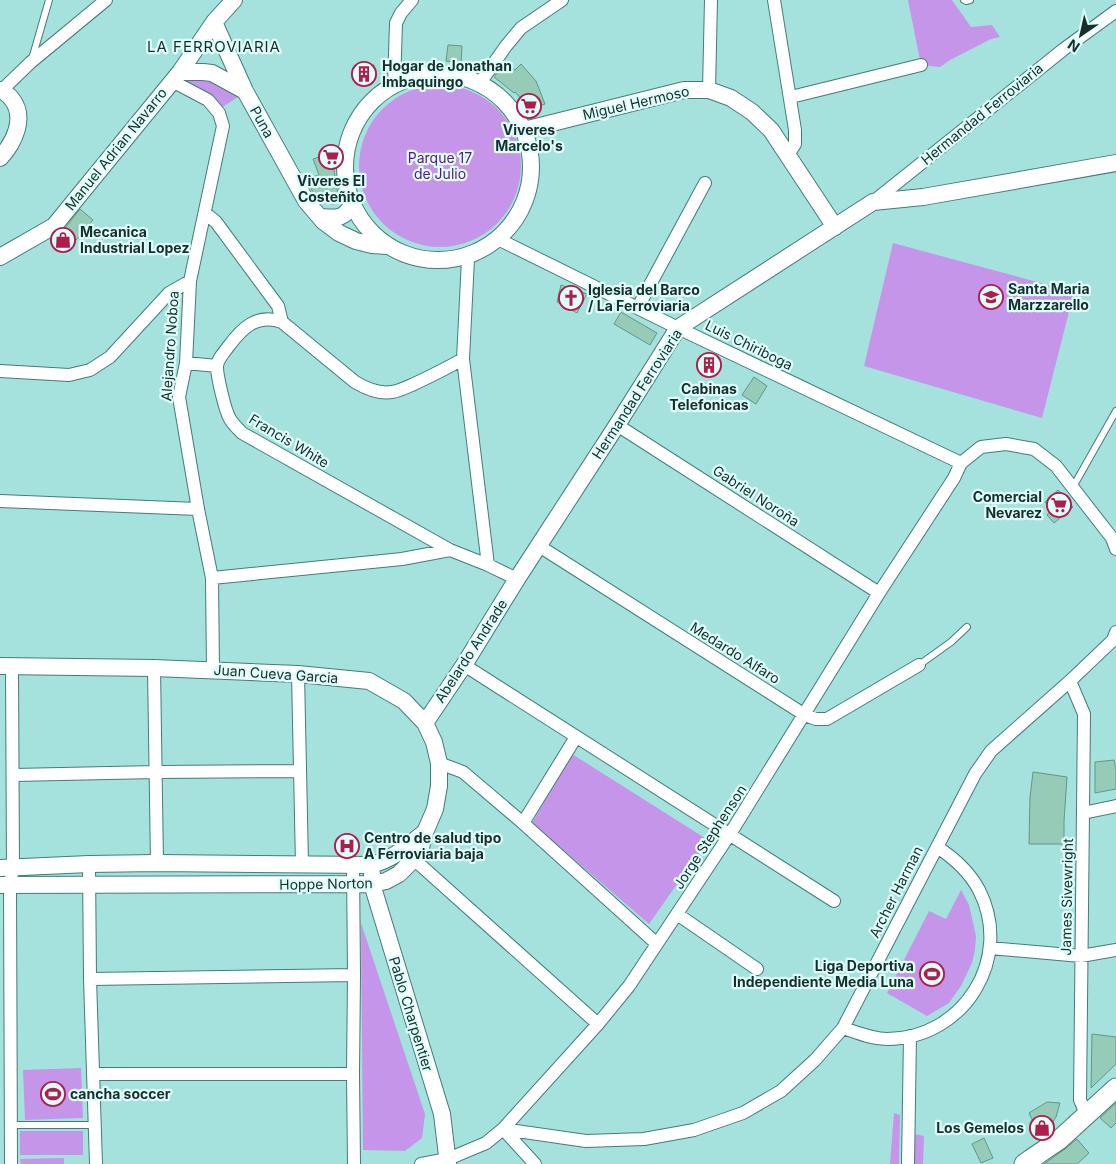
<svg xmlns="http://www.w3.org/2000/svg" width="1116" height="1164" font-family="Inter,sans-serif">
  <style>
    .green { fill: #c495e9 }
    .building { fill: #96cbb7; stroke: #639784 }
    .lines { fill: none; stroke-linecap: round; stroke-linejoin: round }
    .service-casing { stroke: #427d79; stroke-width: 8 }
    .minor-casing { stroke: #427d79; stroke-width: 14 }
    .tertiary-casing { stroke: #427d79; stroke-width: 18 }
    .secondary-casing { stroke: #427d79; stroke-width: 21 }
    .service { stroke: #fff; stroke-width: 6 }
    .minor { stroke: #fff; stroke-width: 12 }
    .tertiary { stroke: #fff; stroke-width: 16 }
    .secondary { stroke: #fff; stroke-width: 19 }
    .labels { text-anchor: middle; stroke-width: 4.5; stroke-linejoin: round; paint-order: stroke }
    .poi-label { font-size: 14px; font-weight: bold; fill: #162f2d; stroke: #dffdfa; text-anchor: start }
    .street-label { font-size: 14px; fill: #162f2d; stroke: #dffdfa }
    .park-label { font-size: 14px; fill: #5d1386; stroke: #dffdfa }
    .neighbourhood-label { font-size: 15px; letter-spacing: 1px; fill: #162f2d; stroke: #dffdfa }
  </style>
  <rect width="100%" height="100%" fill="#a5e2dd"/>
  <path class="green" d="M908 0H952L971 27 992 25 1000 37 991 39 950 60 940 67 921 65Z
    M185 76 211 78 238 97 221 108 178 81Z
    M359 166a81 81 0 1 1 162 0a81 81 0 1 1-162 0Z
    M893 243 1074 292 1042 418 864 366Z
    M572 754 708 840 649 924 532 823Z
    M961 890 969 905 976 936 975 950 972 963 961 986 949 1003 927 1016 887 993 929 911 946 919Z
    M361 923 425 1114 422 1138 405 1151 363 1150Z
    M81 1068 83 1118 25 1120 23 1070Z
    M894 1113 900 1115 899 1164H890Z
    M20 1131H83V1155H20Z
    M914 1134 924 1136 923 1164H914Z
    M64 1158V1164H21L20 1159Z"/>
  <path class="building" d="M448 45 462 46 461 63 446 61Z
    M505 61 515 70 521 64 536 81 545 104 528 110 525 103 515 92 514 93 494 77Z
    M374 65 372 79 360 84 354 70Z
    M333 152 334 170 339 201 334 204 325 203 320 201 314 194 306 179 319 175 313 159Z
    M80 209 93 220 66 252 51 239 62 232Z
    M561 285 587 294 577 313 557 302Z
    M621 312 657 333 650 345 614 324Z
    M706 355 718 361 712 375 699 369Z
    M754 377 767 386 756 404 742 395Z
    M1058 490 1073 507 1054 523 1047 515 1051 510 1045 502Z
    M1114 760 1116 769V789L1095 793V762Z
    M1033 772 1067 777 1064 821V844H1029L1030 797Z
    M1092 1034 1116 1037V1064L1091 1088Z
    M1047 1102 1060 1103 1056 1117 1050 1126 1039 1134 1029 1113Z
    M1116 1103V1123L1111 1128 1100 1118Z
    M984 1138 993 1158 981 1163 972 1144Z
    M1077 1139 1089 1153 1077 1164H1044L1065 1149Z"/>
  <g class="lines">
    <defs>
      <path id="service" d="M964 0 966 1 970 0
        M32 59 49 0
        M1073 487 1116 411
        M919 665 951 642 967 627
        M11 1125H95"/>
      <path id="minor" d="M774 0 795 130V144L788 155
        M172 81 208 100 219 113 223 126 190 281 186 363 179 397 198 509 212 578 213 670
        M480 83 506 46 521 28 562 0
        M394 85 396 23 401 13 412 0
        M2 90 31 62 106 0
        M709 90 711 0
        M791 97 921 65
        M873 202 1064 49 1116 11
        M205 213 216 222 278 306 282 322
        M498 239 678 328 961 463
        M468 259 463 359 488 565
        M638 307 705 183
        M463 359C447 368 431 376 414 384 407 387 399 391 392 392 379 394 365 388 355 382L282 322C257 313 242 328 228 347 224 353 217 359 217 367 217 376 225 411 230 419 233 424 238 429 242 433L450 550 488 565 517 579
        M186 363 217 366
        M0 371 69 375 90 370 110 357 169 293 190 281
        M617 425 879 593
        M0 501 198 509
        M539 546 805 715 816 719H827L919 665
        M212 578 402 559 450 550
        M464 665 834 901
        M154 668 157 863
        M298 674 302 864
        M1070 681 1084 714 1080 1100 1083 1107 1089 1114
        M439 763 463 772 523 823 657 944
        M14 775 156 772 299 771
        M1083 813 1116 806
        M523 823 576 737
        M408 854 598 1024
        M89 864 90 979 96 1164
        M353 865 354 975 353 1074 354 1164
        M677 914 757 969
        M990 948 1081 956 1116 950
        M90 979 354 975
        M843 1028C858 1033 872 1039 887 1039 964 1039 1014 958 979 890 969 871 954 858 937 847
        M93 1074H353
        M503 1129 586 1141 644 1139 694 1130 743 1113 781 1091 815 1060 843 1028 975 774 991 751 1070 681 1113 640 1116 632
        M503 1129 535 1164
        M11 1164 10 884 13 868 12 666
        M421 1164 448 1159 486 1143 503 1129 598 1024 629 986 730 834 879 593 954 478 961 463 981 447 1006 444 1034 449 1056 466 1112 538 1116 549
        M908 1164 910 1036"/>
      <path id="tertiary" d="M214 22 245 91 306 201 323 221 339 233 356 241 372 245 387 246
        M180 72H203L212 73 245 91
        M345 167a93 93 0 1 1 186 0a93 93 0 1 1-186 0Z
        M0 90H2C5 93 9 95 11 98 27 117 14 143 0 158
        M524 130 684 90H709L731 98 752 112 771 130 835 227
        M320 217C337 218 344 220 353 203
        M0 257 54 226 180 72 214 22 234 0
        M0 666 154 668 298 674 369 681 404 701 425 723 434 742 439 763V786L435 809 426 830 421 847 414 859 399 874 386 881 372 884 0 885
        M425 723 464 665 517 579 617 425 678 328 873 202 923 197 1116 163
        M0 868 89 864 157 863 371 865C394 859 407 846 425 832
        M372 874V884L442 1114 448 1164"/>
      <path id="secondary" d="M1024 1164 1031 1159 1059 1140 1116 1088"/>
    </defs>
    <use href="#service" class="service-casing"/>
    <use href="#minor" class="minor-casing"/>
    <use href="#tertiary" class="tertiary-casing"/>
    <use href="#secondary" class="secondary-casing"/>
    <use href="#service" class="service"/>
    <use href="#minor" class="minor"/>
    <use href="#tertiary" class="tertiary"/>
    <use href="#secondary" class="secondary"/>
  </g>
  <defs>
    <symbol id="building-ring" viewBox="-11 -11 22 22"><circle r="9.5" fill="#dffdfa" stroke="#af1d4b" stroke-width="1.5"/><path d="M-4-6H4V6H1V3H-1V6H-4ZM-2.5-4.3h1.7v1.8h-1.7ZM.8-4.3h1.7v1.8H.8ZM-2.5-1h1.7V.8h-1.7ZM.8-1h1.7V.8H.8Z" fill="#af1d4b"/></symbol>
    <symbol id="supermarket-ring" viewBox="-11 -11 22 22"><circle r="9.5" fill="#dffdfa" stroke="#af1d4b" stroke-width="1.5"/><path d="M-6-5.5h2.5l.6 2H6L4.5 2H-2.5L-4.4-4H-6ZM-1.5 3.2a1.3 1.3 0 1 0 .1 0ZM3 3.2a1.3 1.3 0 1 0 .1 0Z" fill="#af1d4b"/></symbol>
    <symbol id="shop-ring" viewBox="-11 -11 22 22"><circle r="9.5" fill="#dffdfa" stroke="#af1d4b" stroke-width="1.5"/><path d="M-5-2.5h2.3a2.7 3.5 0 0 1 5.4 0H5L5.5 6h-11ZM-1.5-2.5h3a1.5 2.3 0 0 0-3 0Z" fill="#af1d4b"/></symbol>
    <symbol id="university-ring" viewBox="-11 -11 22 22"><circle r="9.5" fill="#dffdfa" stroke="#af1d4b" stroke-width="1.5"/><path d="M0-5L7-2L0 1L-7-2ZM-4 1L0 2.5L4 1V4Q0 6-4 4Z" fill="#af1d4b"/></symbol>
    <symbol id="church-ring" viewBox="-11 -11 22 22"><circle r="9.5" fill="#dffdfa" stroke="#af1d4b" stroke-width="1.5"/><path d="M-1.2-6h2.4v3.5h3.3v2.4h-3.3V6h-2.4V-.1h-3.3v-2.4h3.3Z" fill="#af1d4b"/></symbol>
    <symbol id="hospital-ring" viewBox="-11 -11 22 22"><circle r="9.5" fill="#dffdfa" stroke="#af1d4b" stroke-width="1.5"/><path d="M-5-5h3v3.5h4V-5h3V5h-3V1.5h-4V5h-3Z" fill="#af1d4b"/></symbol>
    <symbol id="stadium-ring" viewBox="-11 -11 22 22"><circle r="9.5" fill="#dffdfa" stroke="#af1d4b" stroke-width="1.5"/><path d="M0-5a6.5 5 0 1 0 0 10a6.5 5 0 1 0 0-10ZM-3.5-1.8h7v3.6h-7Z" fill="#af1d4b"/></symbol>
  </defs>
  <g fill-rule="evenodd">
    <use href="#building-ring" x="350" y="60" width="28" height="28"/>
    <use href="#supermarket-ring" x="515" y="92" width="28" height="28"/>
    <use href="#supermarket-ring" x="317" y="143" width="28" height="28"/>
    <use href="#shop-ring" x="49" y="226" width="28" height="28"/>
    <use href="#university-ring" x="977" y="283" width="28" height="28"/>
    <use href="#church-ring" x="557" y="284" width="28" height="28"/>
    <use href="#building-ring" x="695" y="351" width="28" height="28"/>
    <use href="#supermarket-ring" x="1045" y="491" width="28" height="28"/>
    <use href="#hospital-ring" x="333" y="832" width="28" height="28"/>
    <use href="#stadium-ring" x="918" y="960" width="28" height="28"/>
    <use href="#stadium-ring" x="39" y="1080" width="28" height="28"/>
    <use href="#shop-ring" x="1028" y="1114" width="28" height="28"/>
  </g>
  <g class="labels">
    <g class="poi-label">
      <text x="382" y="71">Hogar de Jonathan<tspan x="382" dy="16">Imbaquingo</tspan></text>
      <text x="529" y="135" text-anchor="middle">Viveres<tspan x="529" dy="16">Marcelo's</tspan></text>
      <text x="331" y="186" text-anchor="middle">Viveres El<tspan x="331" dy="16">Costeñito</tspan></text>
      <text x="80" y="237">Mecanica<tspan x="80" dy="16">Industrial Lopez</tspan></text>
      <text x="1008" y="294">Santa Maria<tspan x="1008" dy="16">Marzzarello</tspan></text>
      <text x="588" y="295">Iglesia del Barco<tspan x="588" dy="16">/ La Ferroviaria</tspan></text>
      <text x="709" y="394" text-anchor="middle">Cabinas<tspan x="709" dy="16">Telefonicas</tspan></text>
      <text x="1042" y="502" text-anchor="end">Comercial<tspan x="1042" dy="16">Nevarez</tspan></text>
      <text x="364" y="843">Centro de salud tipo<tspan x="364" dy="16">A Ferroviaria baja</tspan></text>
      <text x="914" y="971" text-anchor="end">Liga Deportiva<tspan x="914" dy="16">Independiente Media Luna</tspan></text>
      <text x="70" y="1099">cancha soccer</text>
      <text x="1024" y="1133" text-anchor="end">Los Gemelos</text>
    </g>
    <g class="street-label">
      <text transform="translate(636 103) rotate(-13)" y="5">Miguel Hermoso</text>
      <text transform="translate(982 114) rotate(-39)" y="5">Hermandad Ferroviaria</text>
      <text transform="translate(262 122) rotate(61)" y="5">Puna</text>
      <text transform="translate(116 149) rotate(-51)" y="5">Manuel Adrian Navarro</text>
      <text transform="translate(749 345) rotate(26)" y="5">Luis Chiriboga</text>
      <text transform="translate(170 346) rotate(-86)" y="5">Alejandro Noboa</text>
      <text transform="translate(637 394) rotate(-57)" y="5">Hermandad Ferroviaria</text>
      <text transform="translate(289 441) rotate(31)" y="5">Francis White</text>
      <text transform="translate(756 496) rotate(33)" y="5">Gabriel Noroña</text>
      <text transform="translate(471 651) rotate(-57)" y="5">Abelardo Andrade</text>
      <text transform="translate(735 653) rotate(32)" y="5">Medardo Alfaro</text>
      <text transform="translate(276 674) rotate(4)" y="5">Juan Cueva Garcia</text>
      <text transform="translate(710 837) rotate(-57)" y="5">Jorge Stephenson</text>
      <text transform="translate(326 884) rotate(-1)" y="5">Hoppe Norton</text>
      <text transform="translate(896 892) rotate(-63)" y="5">Archer Harman</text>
      <text transform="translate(1067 897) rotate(-89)" y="5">James Sivewright</text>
      <text transform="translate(411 1014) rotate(73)" y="5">Pablo Charpentier</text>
    </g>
    <g class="park-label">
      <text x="440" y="163">Parque 17<tspan x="440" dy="16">de Julio</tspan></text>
    </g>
    <g class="neighbourhood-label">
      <text x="214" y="52">LA FERROVIARIA</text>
    </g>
  </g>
  <g transform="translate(1081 35) rotate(214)" stroke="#dffdfa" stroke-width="4" paint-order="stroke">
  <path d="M0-4L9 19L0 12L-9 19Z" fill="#162f2d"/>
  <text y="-8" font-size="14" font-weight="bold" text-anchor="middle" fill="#162f2d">N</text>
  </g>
</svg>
